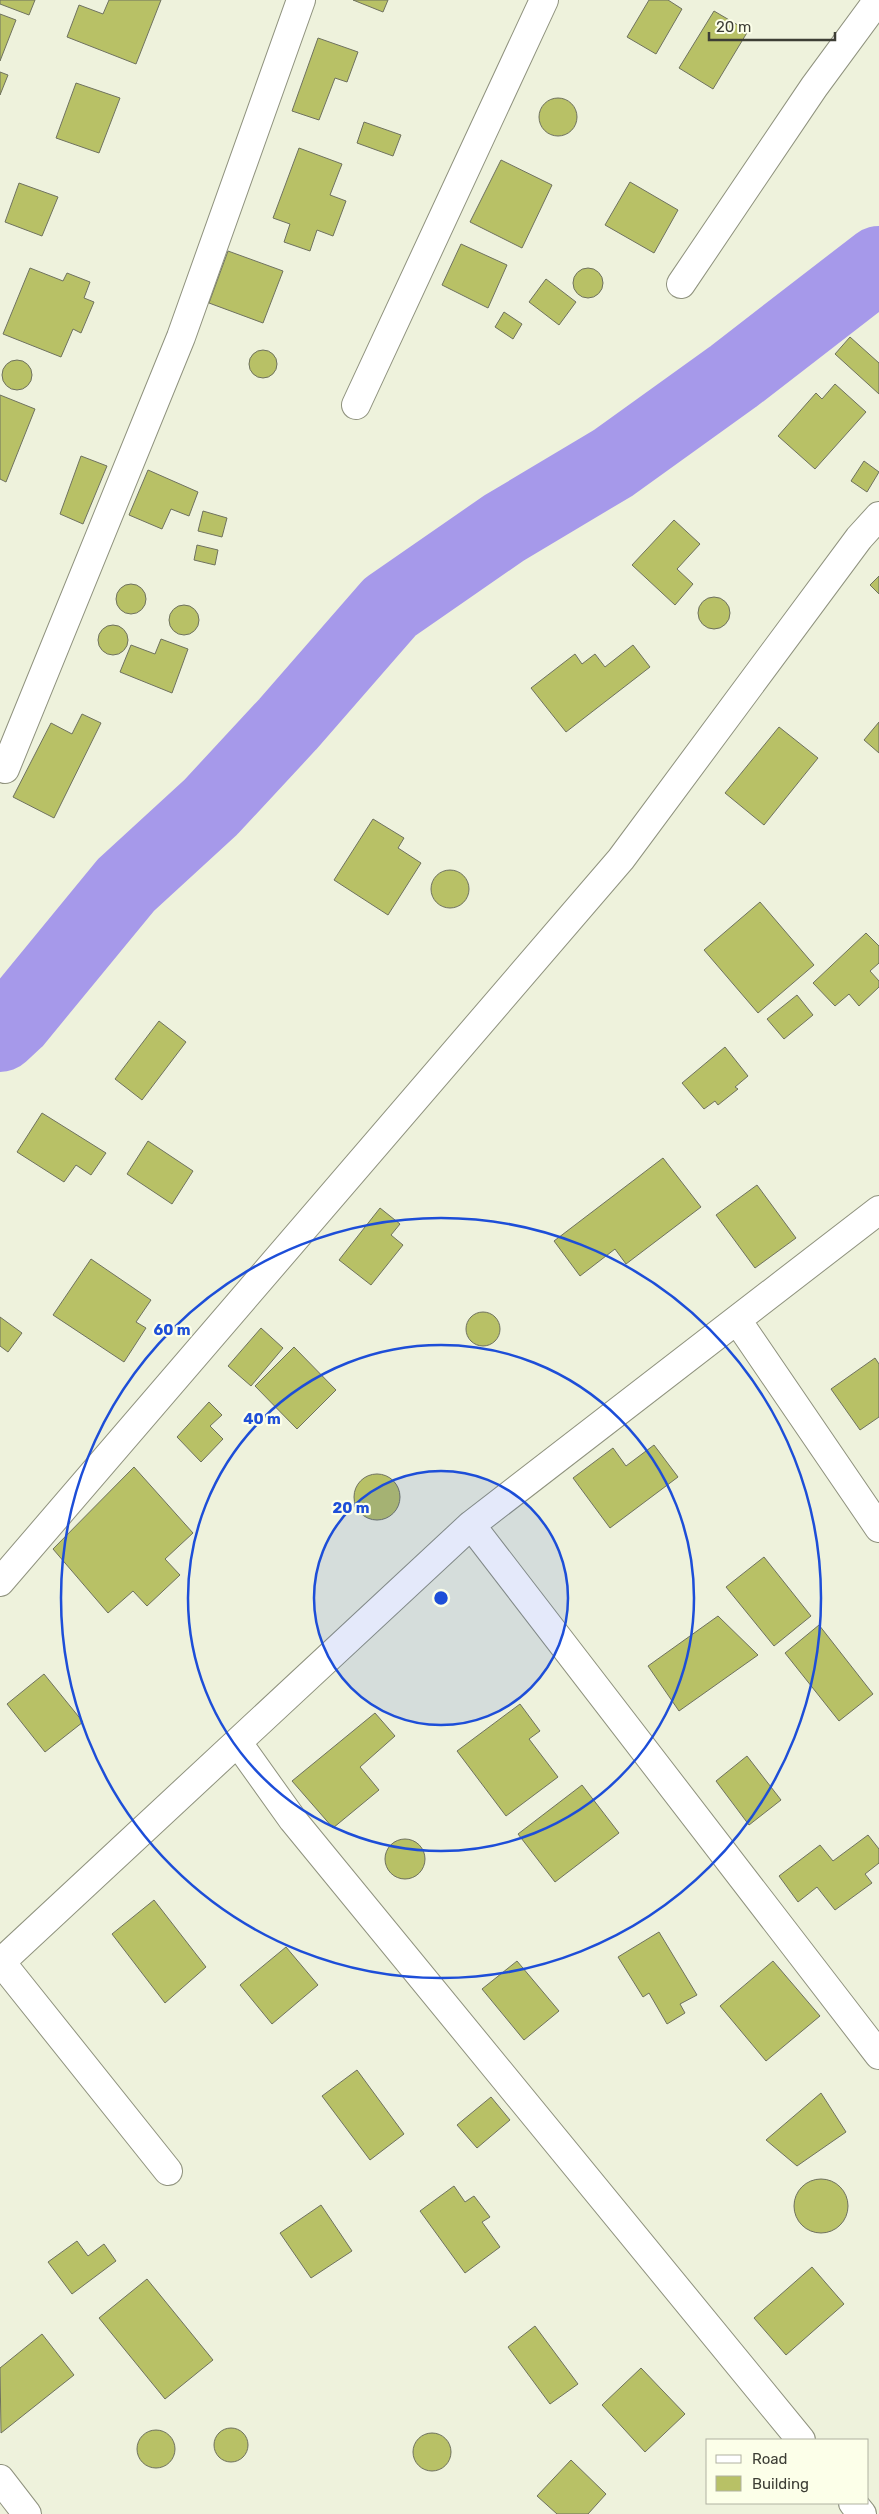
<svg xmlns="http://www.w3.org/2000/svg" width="879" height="2514" font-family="Rubik,sans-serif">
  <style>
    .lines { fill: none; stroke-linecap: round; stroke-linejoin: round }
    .river { stroke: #a699ea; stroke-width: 76 }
    .building { fill: #b8c166; stroke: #6f725f }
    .street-casing { stroke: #8f927e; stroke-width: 30 }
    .street { stroke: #fff; stroke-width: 28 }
    .ring { fill: none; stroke: #1d4ed8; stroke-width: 2.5 }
    .centre { fill: #1d4ed8; stroke: #fcffe9; stroke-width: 2.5 }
    .ring-label { font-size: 15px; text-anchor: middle; font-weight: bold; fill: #1d4ed8; stroke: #fcffe9; stroke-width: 4.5; stroke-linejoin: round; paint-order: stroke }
  </style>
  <rect width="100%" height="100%" fill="#eef2dc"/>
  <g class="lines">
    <path class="river" d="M0 1034 15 1020 126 885 211 807 288 724 390 607 504 528 613 463 734 376 879 264"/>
  </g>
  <path class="building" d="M0 0H35L29 15 0 4Z
    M109 0H161L136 64 67 37 79 5 103 14Z
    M353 0H388L383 12Z
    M649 0H668L682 9 656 54 627 37Z
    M714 11 748 31 713 89 679 68Z
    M0 14 16 20 0 61Z
    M318 38 358 52 347 82 335 78 319 120 292 111Z
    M0 72 8 75 0 95Z
    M76 83 120 98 99 153 56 138Z
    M539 117a19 19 0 1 1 38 0a19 19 0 1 1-38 0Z
    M364 122 401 135 393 156 357 143Z
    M299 148 342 164 330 195 346 201 333 236 317 230 310 251 284 242 290 224 273 218Z
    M501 160 552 185 522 248 470 222Z
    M630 182 678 210 654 253 605 225Z
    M19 183 58 197 42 236 5 222Z
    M461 244 507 265 488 308 442 285Z
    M228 251 283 271 263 323 209 303Z
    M573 283a15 15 0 1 1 30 0a15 15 0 1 1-30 0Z
    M30 268 63 281 67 273 90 282 84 298 94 302 81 333 73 329 61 357 3 334Z
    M546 279 576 302 559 325 529 302Z
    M504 312 522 324 513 339 495 327Z
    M850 337 879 363V394L835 354Z
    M249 364a14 14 0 1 1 28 0a14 14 0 1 1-28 0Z
    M2 375a15 15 0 1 1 30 0a15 15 0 1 1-30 0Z
    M835 384 866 412 815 469 778 436 816 393 822 399Z
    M0 395 35 409 6 482 0 479Z
    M81 456 107 466 83 524 60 514Z
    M864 461 879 472 867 492 851 481Z
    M148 470 198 492 189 516 171 509 162 529 129 515Z
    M203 511 227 518 222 537 198 531Z
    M674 520 700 544 677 569 693 584 675 605 632 565Z
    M197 545 218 550 215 565 194 560Z
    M879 576V594L870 585Z
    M116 599a15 15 0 1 1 30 0a15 15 0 1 1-30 0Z
    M698 613a16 16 0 1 1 32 0a16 16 0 1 1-32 0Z
    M169 620a15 15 0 1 1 30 0a15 15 0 1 1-30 0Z
    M98 640a15 15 0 1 1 30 0a15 15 0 1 1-30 0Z
    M161 639 188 649 172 693 120 672 131 645 155 654Z
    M633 645 650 667 566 732 531 688 575 654 582 664 595 654 605 667Z
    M82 714 101 723 54 818 13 797 51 723 72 734Z
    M879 722V753L864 740Z
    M779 727 818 758 764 825 725 793Z
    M373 819 404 838 398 848 421 863 388 915 334 880Z
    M431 889a19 19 0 1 1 38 0a19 19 0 1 1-38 0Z
    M760 902 814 965 758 1013 704 950Z
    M866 933 879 946V963L870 971 879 981V987L859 1006 849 994 835 1006 813 983Z
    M797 995 813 1015 784 1039 767 1019Z
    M159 1021 186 1042 142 1100 115 1079Z
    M725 1047 748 1076 735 1087 738 1089 718 1105 715 1101 704 1109 682 1083Z
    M42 1113 106 1153 91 1175 76 1165 64 1182 17 1152Z
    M148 1141 193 1171 172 1204 127 1174Z
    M663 1158 701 1207 626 1264 615 1249 580 1276 554 1241Z
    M757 1185 796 1238 755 1268 716 1215Z
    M380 1208 400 1224 391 1235 403 1245 371 1285 339 1260Z
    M91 1259 151 1300 136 1322 146 1328 124 1362 53 1315Z
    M466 1329a17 17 0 1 1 34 0a17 17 0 1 1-34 0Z
    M0 1317 22 1333 8 1352 0 1346Z
    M261 1328 283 1348 251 1386 228 1366Z
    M294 1347 336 1390 297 1429 255 1386Z
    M875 1358 879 1364V1417L860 1430 831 1389Z
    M209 1402 222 1415 210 1426 223 1439 201 1462 177 1437Z
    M654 1445 678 1477 610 1528 573 1478 613 1448 626 1466Z
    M134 1467 193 1533 165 1559 180 1575 147 1606 133 1591 108 1613 53 1549Z
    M354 1497a23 23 0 1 1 46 0a23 23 0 1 1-46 0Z
    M764 1557 811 1616 774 1646 726 1587Z
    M718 1616 758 1655 679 1711 648 1666Z
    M819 1625 873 1694 839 1721 785 1653Z
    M44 1674 83 1722 45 1752 7 1704Z
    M520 1704 540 1731 529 1739 558 1777 506 1816 457 1751Z
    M375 1713 395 1736 360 1767 379 1790 333 1828 292 1781Z
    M747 1756 781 1800 749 1825 716 1781Z
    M582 1785 619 1833 555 1882 518 1834Z
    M868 1835 879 1849V1863L865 1874 872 1883 835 1910 817 1887 798 1902 779 1876 820 1845 833 1861Z
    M385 1859a20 20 0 1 1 40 0a20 20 0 1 1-40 0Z
    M154 1900 206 1967 165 2003 112 1934Z
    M659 1932 697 1995 680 2004 685 2013 667 2024 649 1993 643 1997 618 1957Z
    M286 1947 318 1985 272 2024 240 1985Z
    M517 1961 559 2011 524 2040 482 1989Z
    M773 1961 820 2016 766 2061 720 2006Z
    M357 2070 404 2134 370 2160 322 2096Z
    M821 2093 846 2132 797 2166 766 2140Z
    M491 2097 510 2120 477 2148 457 2125Z
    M794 2206a27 27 0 1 1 54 0a27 27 0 1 1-54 0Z
    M454 2186 465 2202 474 2196 490 2217 482 2222 500 2247 465 2273 420 2211Z
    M321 2205 352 2251 311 2278 280 2233Z
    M77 2241 88 2256 104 2244 116 2261 72 2294 48 2262Z
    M812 2267 844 2304 786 2355 754 2318Z
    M147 2279 213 2360 165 2399 99 2318Z
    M535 2326 578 2384 550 2404 508 2347Z
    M42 2334 74 2375 1 2433 0 2368Z
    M641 2368 685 2414 645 2452 602 2405Z
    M214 2445a17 17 0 1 1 34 0a17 17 0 1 1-34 0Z
    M137 2449a19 19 0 1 1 38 0a19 19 0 1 1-38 0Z
    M413 2452a19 19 0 1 1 38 0a19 19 0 1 1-38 0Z
    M571 2460 606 2494 588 2514H557L537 2496Z"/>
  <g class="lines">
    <defs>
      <path id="street" d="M681 284 814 87 878 0
        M356 405 544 0
        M5 769 181 337 301 0
        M737 1320 879 1528
        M471 1525 879 2055
        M0 1582 621 859 859 538 879 516
        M238 1743 293 1820 801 2440
        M1 1962 168 2171
        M0 1963 471 1525 879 1210
        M0 2479 27 2514
        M853 2503 862 2514"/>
    </defs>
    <use href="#street" class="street-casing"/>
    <use href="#street" class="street"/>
  </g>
  <circle cx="441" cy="1598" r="127" fill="#1d4ed8" fill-opacity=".12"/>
  <g class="ring">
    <circle cx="441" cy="1598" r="127"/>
    <circle cx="441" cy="1598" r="253"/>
    <circle cx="441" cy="1598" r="380"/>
  </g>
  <circle cx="441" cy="1598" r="8" class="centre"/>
  <g class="ring-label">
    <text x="172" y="1335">60 m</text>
    <text x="262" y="1424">40 m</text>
    <text x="351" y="1513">20 m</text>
  </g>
  <rect x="706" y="2439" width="162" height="65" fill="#fcffe9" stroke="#b0b2a1"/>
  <rect x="716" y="2455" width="25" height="8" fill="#ffffff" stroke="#b0b2a1"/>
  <text x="752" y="2464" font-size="15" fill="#3d3e35">Road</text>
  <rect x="716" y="2476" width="25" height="15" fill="#b8c166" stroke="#b0b2a1"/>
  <text x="752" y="2489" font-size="15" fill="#3d3e35">Building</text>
  <path d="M709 32v8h126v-8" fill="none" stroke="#3d3e35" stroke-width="2.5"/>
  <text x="716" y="32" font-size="15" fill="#3d3e35" stroke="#fcffe9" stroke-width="4" paint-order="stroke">20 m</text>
</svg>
